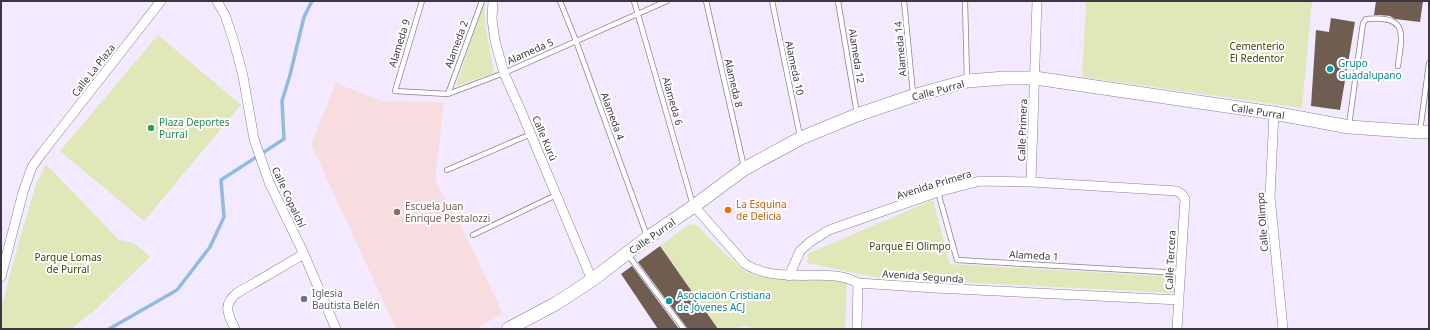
<svg xmlns="http://www.w3.org/2000/svg" width="1430" height="330" font-family="'Noto Sans',sans-serif">
  <style>
    .education { fill: #f8dde0 }
    .green { fill: #e0e7b8 }
    .lines { fill: none; stroke-linecap: round; stroke-linejoin: round }
    .stream { stroke: #90bbdf; stroke-width: 3.5 }
    .building { fill: #705d52 }
    .lane-casing { stroke: #898093; stroke-width: 6 }
    .street-casing { stroke: #898093; stroke-width: 10 }
    .secondary-casing { stroke: #898093; stroke-width: 14 }
    .lane { stroke: #fff; stroke-width: 4.5 }
    .street { stroke: #fff; stroke-width: 9 }
    .secondary { stroke: #fff; stroke-width: 13 }
    .culture-dot { fill: #0f9aa8; stroke: #fff; stroke-width: 1.5 }
    .leisure-dot { fill: #2e9e5b; stroke: #fff; stroke-width: 1.5 }
    .food-dot { fill: #e8710a; stroke: #fff; stroke-width: 1.5 }
    .education-dot { fill: #8d6e63; stroke: #fff; stroke-width: 1.5 }
    .worship-dot { fill: #6b7280; stroke: #fff; stroke-width: 1.5 }
    .labels { text-anchor: middle; stroke-width: 4; stroke-linejoin: round; paint-order: stroke }
    .street-label { font-size: 10px; fill: #3c3840; stroke: #fff }
    .park-label { font-size: 10px; fill: #3f4305; stroke: #fff }
    .culture-label { font-size: 10px; fill: #0d838f; stroke: #fff; text-anchor: start }
    .leisure-label { font-size: 10px; fill: #27864d; stroke: #fff; text-anchor: start }
    .food-label { font-size: 10px; fill: #c56008; stroke: #fff; text-anchor: start }
    .education-label { font-size: 10px; fill: #785e54; stroke: #fff; text-anchor: start }
    .worship-label { font-size: 10px; fill: #5b616d; stroke: #fff; text-anchor: start }
  </style>
  <rect width="100%" height="100%" fill="#f4eaff"/>
  <path class="education" d="M336 83 381 101 444 102 435 180 470 244 503 314 475 329H396L311 144Z"/>
  <path class="green" d="M484 1 486 30 494 73 456 86Z
    M1086 1H1312L1302 108 1082 77Z
    M158 35 241 105 144 221 60 151Z
    M46 164 119 240 134 243 150 257 94 311 71 329H1V310L13 263 36 184Z
    M933 200 950 264 1176 277V293L879 278 807 263 809 253Z
    M694 224 698 226 709 238 744 271 757 276 841 279 846 282 847 286 845 329H754C746 324 740 327 732 329 728 330 722 329 718 329L660 246 688 225Z"/>
  <g class="lines">
    <path class="stream" d="M109 329 177 290 210 247 224 217 221 180 284 139 282 101 290 75 304 17 312 1"/>
  </g>
  <path class="building" d="M1376 1H1423L1420 22 1395 19 1390 16 1380 15H1374Z
    M1331 18 1355 22 1340 110 1311 106 1316 30 1329 32Z
    M660 246 718 329H688L638 262Z
    M632 266 679 329H658L621 274Z"/>
  <g class="lines">
    <defs>
      <path id="lane" d="M422 1 395 91 448 94 504 73 667 1
        M560 1 576 41 647 236
        M634 1 693 205
        M706 1 744 167
        M772 1 800 136
        M838 1 857 114
        M904 1 913 94
        M965 1 967 79
        M448 94 482 1
        M1349 125 1363 23 1366 19C1409 15 1402 34 1398 66
        M1420 131 1429 63
        M447 170 531 134
        M938 192 957 260 1180 273
        M473 235 556 195
        M628 255 684 329"/>
      <path id="street" d="M217 1 225 15 234 42 243 76 254 139 269 182 304 254 336 329
        M493 1 492 19 495 41 504 73 521 111 592 280
        M1274 113 1270 196 1283 329
        M1031 182 1037 1
        M694 206 745 264C758 272 774 275 790 275 813 277 837 271 858 283L934 288 1179 300
        M789 276 800 251 810 242 829 230 938 192 980 181 1031 182 1177 191 1182 194 1185 199 1177 329
        M1 277 23 192 32 167 42 153 161 1
        M235 329C228 314 222 305 237 293L304 254
        M857 329 858 283"/>
      <path id="secondary" d="M508 329 557 303 592 280 647 238 694 206 744 169 801 138 857 115 913 96 967 81 1005 78H1035L1274 113 1349 127 1420 132H1429"/>
    </defs>
    <use href="#lane" class="lane-casing"/>
    <use href="#street" class="street-casing"/>
    <use href="#secondary" class="secondary-casing"/>
    <use href="#lane" class="lane"/>
    <use href="#street" class="street"/>
    <use href="#secondary" class="secondary"/>
  </g>
  <g class="culture-dot">
    <circle cx="1330" cy="69" r="4"/>
    <circle cx="669" cy="301" r="4"/>
  </g>
  <circle class="leisure-dot" cx="151" cy="128" r="4"/>
  <circle class="food-dot" cx="728" cy="210" r="4"/>
  <circle class="education-dot" cx="397" cy="212" r="4"/>
  <circle class="worship-dot" cx="304" cy="299" r="4"/>
  <g class="labels">
    <g class="street-label">
      <text transform="translate(399 43) rotate(-73)" y="4">Alameda 9</text>
      <text transform="translate(456 44) rotate(-70)" y="4">Alameda 2</text>
      <text transform="translate(900 49) rotate(-95)" y="4">Alameda 14</text>
      <text transform="translate(530 51) rotate(-24)" y="4">Alameda 5</text>
      <text transform="translate(857 56) rotate(81)" y="4">Alameda 12</text>
      <text transform="translate(795 68) rotate(78)" y="4">Alameda 10</text>
      <text transform="translate(93 70) rotate(-52)" y="4">Calle La Plaza</text>
      <text transform="translate(734 83) rotate(77)" y="4">Alameda 8</text>
      <text transform="translate(938 90) rotate(-15)" y="4">Calle Purral</text>
      <text transform="translate(673 101) rotate(74)" y="4">Alameda 6</text>
      <text transform="translate(1258 111) rotate(9)" y="4">Calle Purral</text>
      <text transform="translate(613 116) rotate(70)" y="4">Alameda 4</text>
      <text transform="translate(1022 130) rotate(-88)" y="4">Calle Primera</text>
      <text transform="translate(545 138) rotate(67)" y="4">Calle Kurú</text>
      <text transform="translate(934 184) rotate(-17)" y="4">Avenida Primera</text>
      <text transform="translate(289 197) rotate(65)" y="4">Calle Copalchí</text>
      <text transform="translate(1262 222) rotate(-94)" y="4">Calle Olimpo</text>
      <text transform="translate(652 236) rotate(-35)" y="4">Calle Purral</text>
      <text transform="translate(1034 255) rotate(3)" y="4">Alameda 1</text>
      <text transform="translate(1170 260) rotate(-87)" y="4">Calle Tercera</text>
      <text transform="translate(923 276) rotate(4)" y="4">Avenida Segunda</text>
    </g>
    <g class="park-label">
      <text x="1257" y="50">Cementerio<tspan x="1257" dy="12">El Redentor</tspan></text>
      <text x="910" y="250">Parque El Olimpo</text>
      <text x="68" y="261">Parque Lomas<tspan x="68" dy="12">de Purral</tspan></text>
    </g>
    <g class="culture-label">
      <text x="1338" y="67">Grupo<tspan x="1338" dy="12">Guadalupano</tspan></text>
      <text x="677" y="299">Asociación Cristiana<tspan x="677" dy="12">de Jóvenes ACJ</tspan></text>
    </g>
    <g class="leisure-label">
      <text x="159" y="126">Plaza Deportes<tspan x="159" dy="12">Purral</tspan></text>
    </g>
    <g class="food-label">
      <text x="736" y="208">La Esquina<tspan x="736" dy="12">de Delicia</tspan></text>
    </g>
    <g class="education-label">
      <text x="405" y="210">Escuela Juan<tspan x="405" dy="12">Enrique Pestalozzi</tspan></text>
    </g>
    <g class="worship-label">
      <text x="312" y="297">Iglesia<tspan x="312" dy="12">Bautista Belén</tspan></text>
    </g>
  </g>
  <rect width="1430" height="330" fill="none" stroke="#3c3840" stroke-width="4"/>
</svg>
